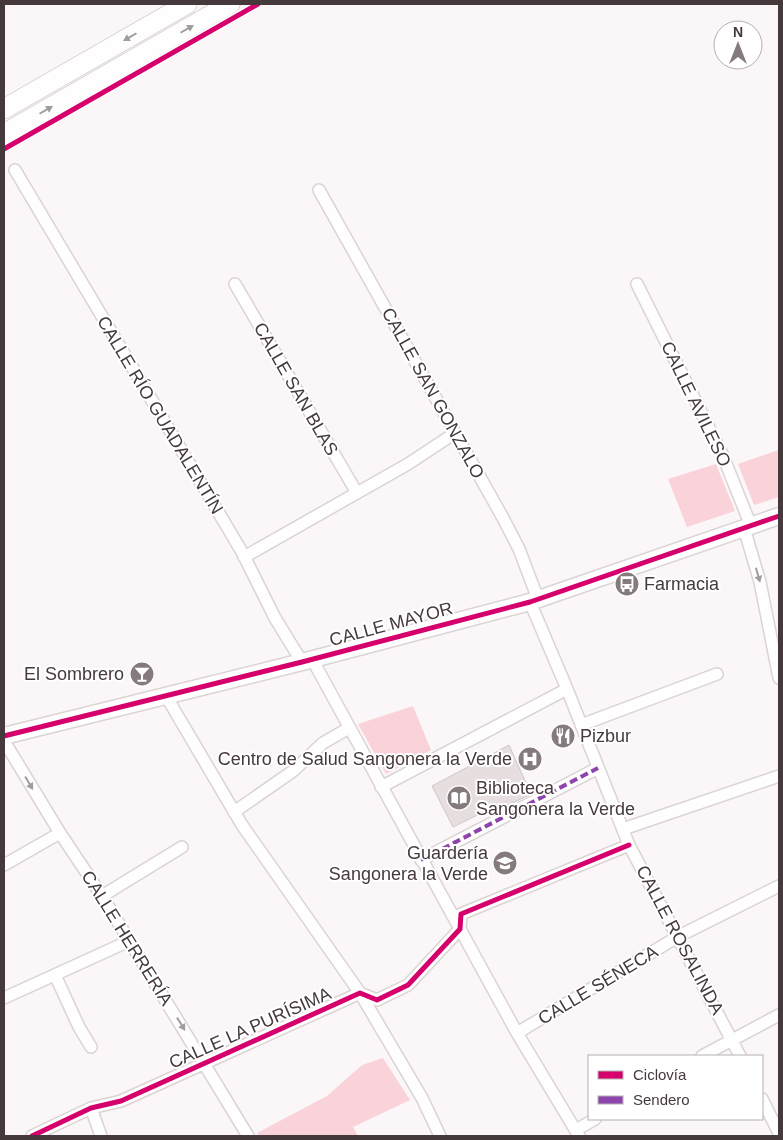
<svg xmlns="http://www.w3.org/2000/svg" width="783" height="1140" font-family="Arial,sans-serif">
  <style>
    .green { fill: #fad2da }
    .building { fill: #e7dedf; stroke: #cfc7c8 }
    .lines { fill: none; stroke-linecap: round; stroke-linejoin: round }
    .street-casing { stroke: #dbd3d4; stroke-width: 14 }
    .secondary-casing { stroke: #dbd3d4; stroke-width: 19 }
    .primary-casing { stroke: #dbd3d4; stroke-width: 21 }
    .street { stroke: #fefefe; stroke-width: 11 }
    .secondary { stroke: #fefefe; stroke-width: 16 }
    .primary { stroke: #fefefe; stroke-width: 19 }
    .quiet { stroke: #8e44ad; stroke-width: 4; stroke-dasharray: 8 4; stroke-linecap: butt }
    .cycleway-casing { stroke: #fff; stroke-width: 8 }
    .cycleway { stroke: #d6006c; stroke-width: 5 }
    .oneway { fill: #a29c9c }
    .labels { text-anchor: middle; stroke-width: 4; stroke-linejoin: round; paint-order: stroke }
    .street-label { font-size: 18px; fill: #46393b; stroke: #fff }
    .poi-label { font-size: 18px; fill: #46393b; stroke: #fff; text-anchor: start }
  </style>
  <rect width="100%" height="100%" fill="#fbf6f7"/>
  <path class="green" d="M779 450V497L754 505 738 464Z
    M716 464 735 511 687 527 668 479Z
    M413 706 431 750 386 774 358 724Z
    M383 1058 410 1100 353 1127 358 1136H260L257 1133 327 1096 362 1065Z"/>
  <path class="building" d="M509 745 531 794 502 808 500 804 453 827 432 786Z"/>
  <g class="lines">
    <defs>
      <path id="street" d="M15 170 242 552 275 618 302 662
        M319 190 503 518 519 549 538 599
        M235 284 357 493
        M637 284 723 456 751 526
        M744 528 760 582 779 678
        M244 557 408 464 455 433
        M530 602 567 689 629 845 740 1056
        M312 659 517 1033 579 1136
        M166 696 242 825 360 993 422 1098 440 1136
        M581 725 717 674
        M4 741 60 833 102 896 248 1136
        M381 787 567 689
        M234 812 293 771 323 743 349 728
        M623 829 779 776
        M421 860 598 768
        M4 865 60 833
        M102 896 182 847
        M55 975 79 1027 91 1047
        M4 998 129 941
        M517 1033 679 936 779 886
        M702 1056 779 1015
        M762 1099 779 1133
        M91 1108 101 1136
        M576 1130 595 1119
        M32 1136 91 1108 121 1101 360 993 377 1000 408 985 460 929 461 914 629 845"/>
      <path id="secondary" d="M4 736 302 662 530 602 779 516"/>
      <path id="primary" d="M4 109 187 4
        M4 134 230 4"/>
    </defs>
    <use href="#street" class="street-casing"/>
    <use href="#secondary" class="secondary-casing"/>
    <use href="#primary" class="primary-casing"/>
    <use href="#street" class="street"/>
    <use href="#secondary" class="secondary"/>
    <use href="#primary" class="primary"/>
    <path class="quiet" d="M421 860 598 768"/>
    <defs>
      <path id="cycleway" d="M4 149 258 4
        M4 736 302 662 530 602 779 516
        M32 1136 91 1108 121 1101 360 993 377 1000 408 985 460 929 461 914 629 845"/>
    </defs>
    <use href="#cycleway" class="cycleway-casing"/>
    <use href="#cycleway" class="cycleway"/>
  </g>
  <defs><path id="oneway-solid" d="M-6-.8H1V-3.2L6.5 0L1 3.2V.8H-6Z" transform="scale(1.25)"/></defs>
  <g class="oneway">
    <use href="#oneway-solid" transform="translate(187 29) rotate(-30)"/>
    <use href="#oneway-solid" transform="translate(130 37) rotate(150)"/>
    <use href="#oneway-solid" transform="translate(46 110) rotate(-30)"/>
    <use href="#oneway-solid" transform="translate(758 575) rotate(74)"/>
    <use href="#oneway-solid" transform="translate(29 783) rotate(59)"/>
    <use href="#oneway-solid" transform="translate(181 1024) rotate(58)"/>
  </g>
  <defs>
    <symbol id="bus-disc" viewBox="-11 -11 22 22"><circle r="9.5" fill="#857b7d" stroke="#fff"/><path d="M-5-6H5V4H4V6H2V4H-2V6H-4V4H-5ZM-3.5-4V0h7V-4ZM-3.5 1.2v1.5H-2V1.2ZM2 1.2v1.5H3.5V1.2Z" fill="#fff"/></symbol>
    <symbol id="bar-disc" viewBox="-11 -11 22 22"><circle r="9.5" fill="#857b7d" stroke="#fff"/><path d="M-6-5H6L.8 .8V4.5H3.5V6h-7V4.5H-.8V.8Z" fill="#fff"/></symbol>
    <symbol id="restaurant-disc" viewBox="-11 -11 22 22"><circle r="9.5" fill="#857b7d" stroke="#fff"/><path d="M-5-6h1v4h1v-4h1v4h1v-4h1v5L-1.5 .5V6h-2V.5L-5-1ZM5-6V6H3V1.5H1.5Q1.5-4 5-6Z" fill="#fff"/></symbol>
    <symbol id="hospital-disc" viewBox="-11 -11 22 22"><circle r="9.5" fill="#857b7d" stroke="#fff"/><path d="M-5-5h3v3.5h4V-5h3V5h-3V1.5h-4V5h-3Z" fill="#fff"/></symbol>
    <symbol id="library-disc" viewBox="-11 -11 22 22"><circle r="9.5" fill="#857b7d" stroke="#fff"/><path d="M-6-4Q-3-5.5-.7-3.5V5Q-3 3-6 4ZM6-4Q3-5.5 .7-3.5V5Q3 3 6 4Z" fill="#fff"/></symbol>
    <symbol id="school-disc" viewBox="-11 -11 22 22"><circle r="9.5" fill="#857b7d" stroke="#fff"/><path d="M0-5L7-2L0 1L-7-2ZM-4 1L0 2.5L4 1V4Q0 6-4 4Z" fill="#fff"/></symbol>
  </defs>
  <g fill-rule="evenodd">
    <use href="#bus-disc" x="613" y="570" width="28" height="28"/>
    <use href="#bar-disc" x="128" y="660" width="28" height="28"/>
    <use href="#restaurant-disc" x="549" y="722" width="28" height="28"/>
    <use href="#hospital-disc" x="516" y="745" width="28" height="28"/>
    <use href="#library-disc" x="445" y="784" width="28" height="28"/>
    <use href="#school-disc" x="491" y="849" width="28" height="28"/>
  </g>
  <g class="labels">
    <g class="street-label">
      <text transform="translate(296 389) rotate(60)" y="6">CALLE SAN BLAS</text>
      <text transform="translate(433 393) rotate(61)" y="6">CALLE SAN GONZALO</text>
      <text transform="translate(696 404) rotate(64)" y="6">CALLE AVILESO</text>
      <text transform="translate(160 415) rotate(59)" y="6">CALLE RÍO GUADALENTÍN</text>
      <text transform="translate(391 624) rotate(-15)" y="6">CALLE MAYOR</text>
      <text transform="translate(127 938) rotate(58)" y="6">CALLE HERRERÍA</text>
      <text transform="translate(680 940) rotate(62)" y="6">CALLE ROSALINDA</text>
      <text transform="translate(598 985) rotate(-31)" y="6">CALLE SÉNECA</text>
      <text transform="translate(250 1028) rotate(-24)" y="6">CALLE LA PURÍSIMA</text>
    </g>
    <g class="poi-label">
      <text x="644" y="590">Farmacia</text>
      <text x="124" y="680" text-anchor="end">El Sombrero</text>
      <text x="580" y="742">Pizbur</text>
      <text x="512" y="765" text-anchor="end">Centro de Salud Sangonera la Verde</text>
      <text x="476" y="794">Biblioteca<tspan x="476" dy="21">Sangonera la Verde</tspan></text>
      <text x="488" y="859" text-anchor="end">Guardería<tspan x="488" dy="21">Sangonera la Verde</tspan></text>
    </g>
  </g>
  <rect width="783" height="1140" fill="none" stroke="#46393b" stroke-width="10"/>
  <rect x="588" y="1055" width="175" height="65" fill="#ffffff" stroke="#b5b0b1"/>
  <rect x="598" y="1071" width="25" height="8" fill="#d6006c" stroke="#b5b0b1"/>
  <text x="633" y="1080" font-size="15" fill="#46393b">Ciclovía</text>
  <rect x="598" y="1096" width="25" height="8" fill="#8e44ad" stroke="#b5b0b1"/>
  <text x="633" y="1105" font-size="15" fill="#46393b">Sendero</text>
  <g transform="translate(738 45)"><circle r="24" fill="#ffffff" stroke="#b5b0b1"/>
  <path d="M0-4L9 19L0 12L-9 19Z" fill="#857b7d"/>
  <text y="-8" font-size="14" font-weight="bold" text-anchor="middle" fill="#46393b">N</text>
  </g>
</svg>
